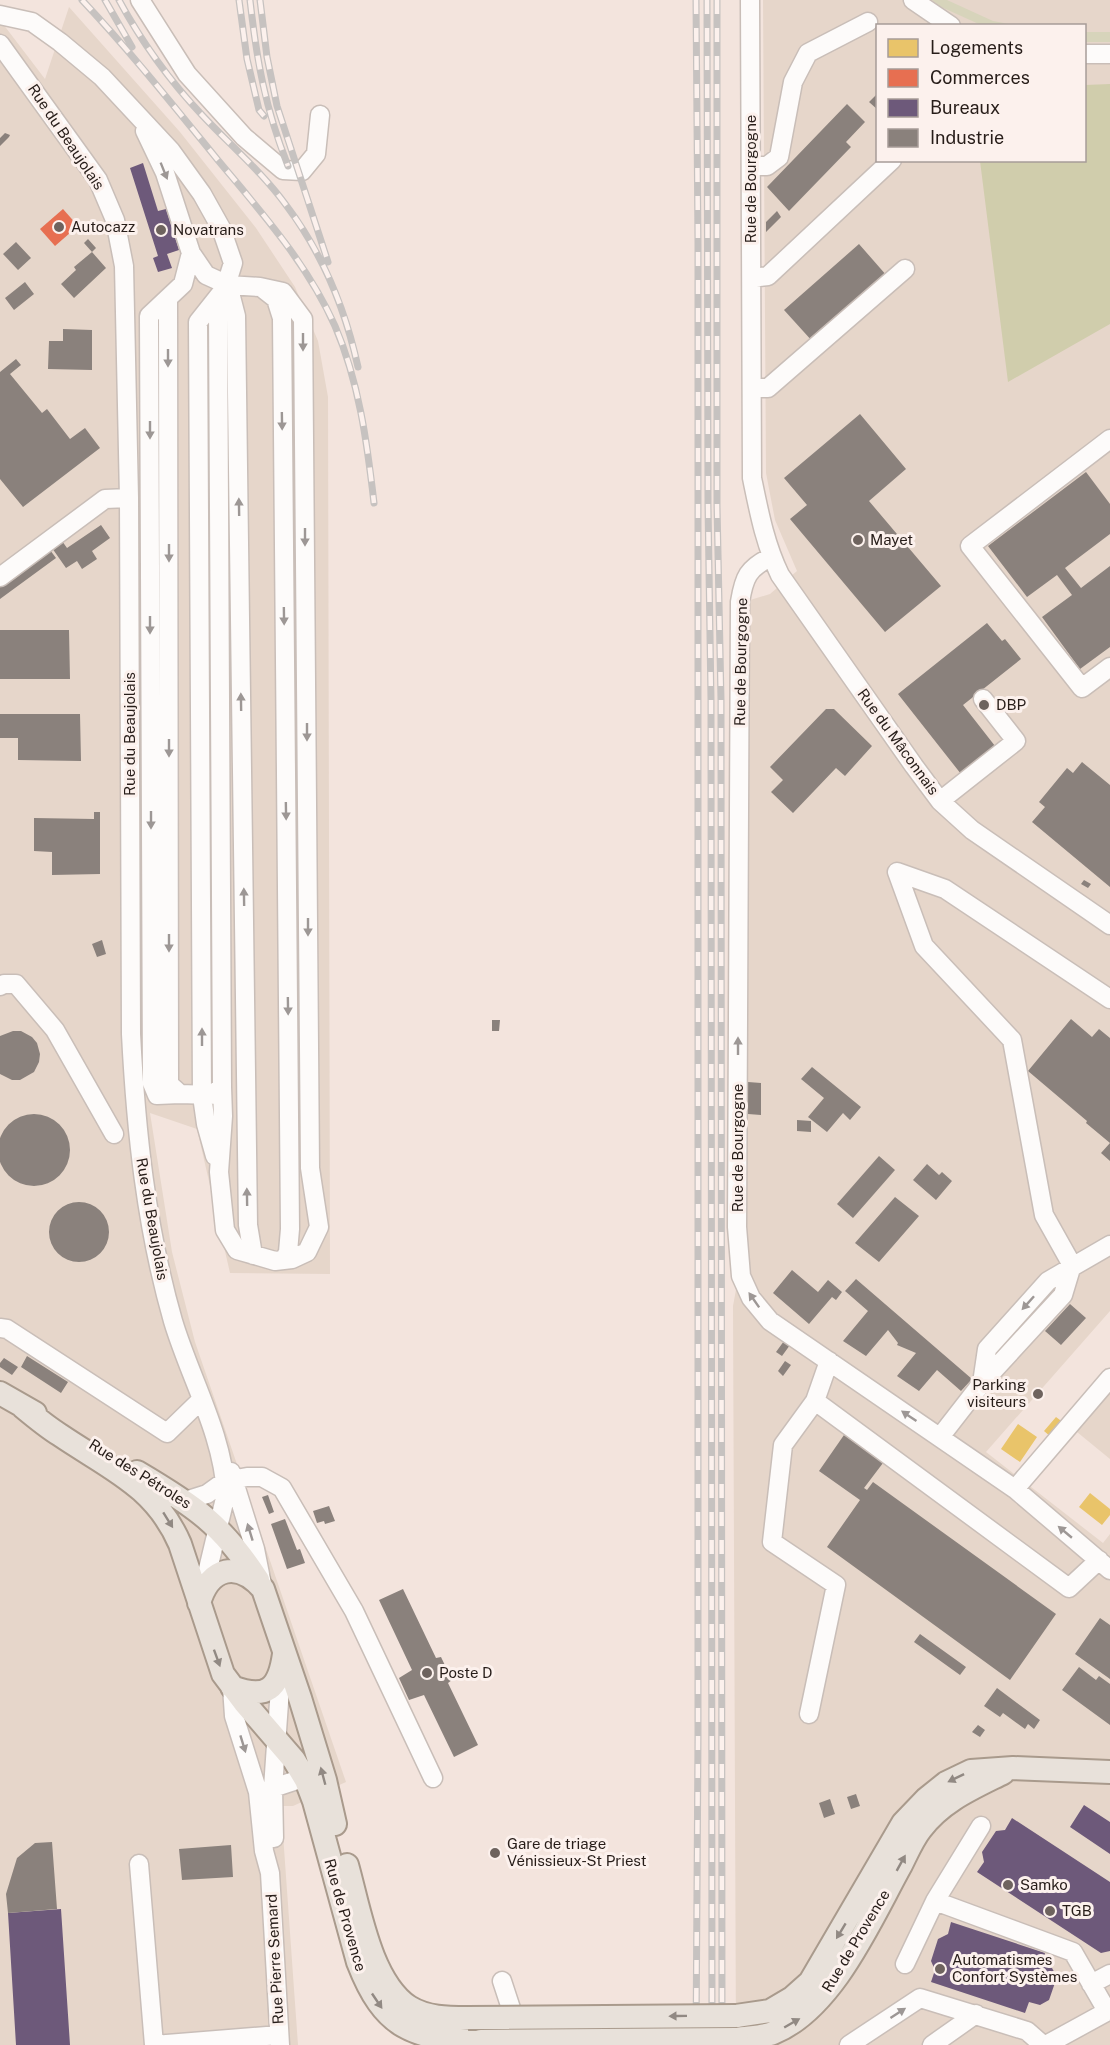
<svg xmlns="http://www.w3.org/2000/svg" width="1110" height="2045" font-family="'Public Sans',sans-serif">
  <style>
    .industrial { fill: #e6d6ca; fill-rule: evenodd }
    .green { fill: #d7d4bb }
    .forest { fill: #d0cdac }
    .homes { fill: #e9c46a }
    .shops { fill: #e76f51 }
    .offices { fill: #6d597a }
    .industry { fill: #8a817c }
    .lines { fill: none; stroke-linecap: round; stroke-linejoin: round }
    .minor-casing { stroke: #c9beb8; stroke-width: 21 }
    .major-casing { stroke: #a99a8c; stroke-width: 26 }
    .minor { stroke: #fdfbfa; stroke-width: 18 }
    .major { stroke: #e8e1da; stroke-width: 22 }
    .rail-casing { stroke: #c6c2c0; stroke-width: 7 }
    .rail { stroke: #fcf1ed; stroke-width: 4.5; stroke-dasharray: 14; stroke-linecap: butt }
    .major-bridge-casing { stroke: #a99a8c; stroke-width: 26; stroke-linecap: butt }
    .major-bridge { stroke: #e8e1da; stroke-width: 22 }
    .oneway { fill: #9d9795 }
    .oneway2 { fill: #918983 }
    .poi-dot { fill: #6e635e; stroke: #fcf1ed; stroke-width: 2 }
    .labels { text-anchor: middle; stroke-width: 6; stroke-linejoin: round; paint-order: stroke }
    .street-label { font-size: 15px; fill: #271d19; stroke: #fcf1ed }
    .poi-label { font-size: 15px; fill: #271d19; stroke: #fcf1ed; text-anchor: start }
  </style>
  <rect width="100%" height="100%" fill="#f3e4dd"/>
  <path class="industrial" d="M763 0H1110V1311L986 1452 1103 1543 1110 1534V2045H736L733 1306 747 1230V601L770 594 797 571 775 520 766 473ZM878 26H1084V160H878Z
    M69 7 180 132 256 228 295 287 318 341 328 397 330 1274 230 1273 197 1129 150 1113 172 1252 195 1342 346 1782 293 1806H281L298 2045H0V20L45 79Z
    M1110 1371V1459L1066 1423Z"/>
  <path class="green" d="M932 0H947L993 21 1014 25H981L939 6Z
    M1085 32H1110V42H1085Z"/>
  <path class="forest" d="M1110 84V324L1008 382 980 161 1084 160 1085 85Z"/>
  <path class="homes" d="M1056 1417 1064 1423 1051 1437 1044 1431Z
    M1018 1424 1037 1437 1020 1462 1001 1449Z
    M1090 1493 1110 1509V1515L1102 1525 1079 1507Z"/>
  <path class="shops" d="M63 209 78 226 55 246 40 229Z"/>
  <path class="offices" d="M143 163 158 211 166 209 179 250 167 254 172 268 158 272 153 258 158 256 130 168Z
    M1084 1805 1110 1822V1854L1070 1827Z
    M1012 1818 1110 1882V1951L1101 1953 977 1872 984 1862 982 1852 996 1831 1005 1830Z
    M61 1909 70 2045H16L8 1913Z
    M951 1922 1045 1953 1041 1965 1052 1968 1057 1977 1049 2000 1040 2005 1029 2002 1025 2013 931 1982 935 1970 931 1961 938 1939 948 1934Z"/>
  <path class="industry" d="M878 93V110L869 102Z
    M847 104 865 122 846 142 851 147 789 211 767 187Z
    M5 133 10 135 9 137 0 146V138Z
    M777 211 781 217 766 232V222Z
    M88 239 96 248 92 252 84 243Z
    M16 242 31 258 18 270 3 254Z
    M859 244 887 276 813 342 784 310Z
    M92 252 106 268 74 298 61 284 76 270 74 267Z
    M25 282 34 294 14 310 5 298Z
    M63 329 92 330V370L48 369 49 341H63Z
    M16 359 21 365 10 374 42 413 47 409 70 439 85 428 100 448 23 507 0 479V372Z
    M860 414 906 469 869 501 941 586 885 632 790 519 807 505 784 478Z
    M1086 472 1110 504V534L1065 568 1081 588 1110 566V647L1080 669 1042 617 1072 595 1057 575 1027 597 988 546Z
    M101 525 110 538 92 551 97 559 82 569 77 561 66 568 52 548 62 541 67 548Z
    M50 550 56 558 0 599V586Z
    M987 623 1002 641 1005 639 1021 659 963 705 995 746 961 774 898 694Z
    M0 630H69L70 679H0Z
    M826 709H834L872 746 845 776 836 768 793 813 771 792 783 780 770 767Z
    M0 714H80L81 761 18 760V738H0Z
    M1082 762 1110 785V887L1032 822 1045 807 1039 802 1067 768 1073 773Z
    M94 812H100V874L52 875V852L34 851V818L94 819Z
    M1084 880 1091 884 1088 888 1081 884Z
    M102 940 106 954 97 957 92 944Z
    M1071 1019 1092 1037 1099 1029 1110 1038V1161L1101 1153 1110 1143 1086 1123 1087 1121 1028 1071Z
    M492 1020H500L499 1031H492Z
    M13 1031H21L32 1037 37 1043 40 1054 39 1062 34 1072 20 1080H12L0 1074V1036Z
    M812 1067 861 1107 850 1120 843 1113 827 1132 808 1117 824 1098 801 1079Z
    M748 1082 761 1083V1115L748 1114Z
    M-2 1150a36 36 0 1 1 72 0a36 36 0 1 1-72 0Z
    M797 1120 811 1121V1132L797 1131Z
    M879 1156 895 1170 853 1218 837 1204Z
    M927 1164 939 1175 942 1172 952 1181 936 1200 913 1180Z
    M895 1197 919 1216 879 1262 855 1243Z
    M49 1232a30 30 0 1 1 60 0a30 30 0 1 1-60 0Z
    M792 1270 818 1292 828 1280 842 1292 836 1300 832 1297 809 1324 773 1293Z
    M856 1279 972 1379 961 1391 937 1370 919 1391 897 1376 916 1353 897 1345 898 1343 888 1330 866 1356 843 1341 868 1311 845 1291Z
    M1070 1304 1086 1318 1061 1345 1045 1331Z
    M784 1341 790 1345 782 1356 776 1352Z
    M27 1356 68 1382 61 1393 21 1367Z
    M4 1358 18 1367 12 1375 0 1367V1363Z
    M785 1361 791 1365 783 1376 778 1371Z
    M844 1435 883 1463 864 1488 867 1490 873 1482 1056 1614 1010 1680 827 1547 860 1500 819 1471Z
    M268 1495 274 1512 269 1514 262 1497Z
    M329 1506 335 1521 325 1524 324 1521 317 1523 313 1511Z
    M285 1519 297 1550 300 1549 305 1563 287 1569 271 1524Z
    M403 1589 436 1658 441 1657 452 1680 448 1683 478 1745 454 1757 424 1695 409 1700 399 1678 412 1670 379 1600Z
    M1100 1618 1110 1625V1679L1075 1654Z
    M920 1634 966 1667 960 1675 914 1642Z
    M1079 1667 1096 1680 1099 1676 1110 1684V1725L1062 1690Z
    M997 1688 1040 1720 1034 1729 1028 1724 1025 1729 1003 1713 1000 1717 984 1706Z
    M978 1725 985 1730 980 1737 972 1732Z
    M856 1794 860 1806 851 1809 847 1797Z
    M830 1799 835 1814 824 1818 819 1803Z
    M52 1842 57 1909 8 1913 6 1894 17 1858 35 1843Z
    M231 1845 233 1877 182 1880 179 1849Z"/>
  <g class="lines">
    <defs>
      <path id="minor" d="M140 0 187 74 244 137 283 170 302 171 316 154 320 115
        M750 0 752 478C759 512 765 544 780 575L914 766 940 801 972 830 1110 925
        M913 0 951 26
        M0 15 32 22 60 42 102 77 171 151 202 194 221 228 233 263 218 311 222 1087 211 1095 180 1094 169 1084 168 300
        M0 44 98 180 115 220 124 266 129 498 131 1034C136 1131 146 1227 173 1321 190 1378 223 1434 226 1494L203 1590
        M1084 54H1110
        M145 131 165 173 191 253 183 284 149 316 152 1083 157 1095 180 1094
        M751 166H767L779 157 793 82 808 53 868 22
        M191 253 206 275 228 285 260 287 283 292 303 319 310 1168 319 1227 307 1252 292 1259 275 1261 237 1250 225 1230 219 1172 223 1116 222 1087
        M752 278 768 276 892 160
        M228 285 236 316 248 1225 253 1255
        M262 288 276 299 282 318 290 1229 288 1252 284 1260
        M752 388H768L905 269
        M1110 439 970 546 1082 688 1110 667
        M771 557C748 568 744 577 740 602L737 1227 741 1276 751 1298 770 1321 1015 1489 1110 1570
        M0 577 105 499 129 498
        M940 801 1016 741 983 699
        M0 986 4 984H16L55 1030 114 1134
        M215 1156 206 1124 202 1096 198 322 221 293
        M0 1328 7 1329 167 1433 201 1400
        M982 1383 987 1349 1048 1281 1110 1245
        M815 1401 1069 1588 1099 1560
        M940 1437 982 1383 1063 1295 1072 1265 1044 1215 1012 1040 924 946 897 872 945 889 1110 999
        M231 1472 255 1549 262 1584
        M1015 1489 1110 1378
        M185 1501 207 1494 225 1481 247 1477H262L282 1488 354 1611 433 1778
        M232 1687 234 1716 258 1792 264 1851 270 1873 280 2045
        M809 1714 836 1585 772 1542 783 1445 815 1401 829 1361
        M273 1788 297 1780H306
        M274 1838 273 1788 281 1674
        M139 1864 154 2045 279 2035
        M935 1901 1073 1952 1107 2011
        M905 1964 935 1901 981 1826
        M502 1981 523 2045
        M1091 1984 1110 1974
        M849 2045 920 1998 1027 2031 1043 2045
        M932 2045 976 2014
        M1046 2045 1110 2010"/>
      <path id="major" d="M0 1393 35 1413
        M23 1407C35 1417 47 1427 60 1435 110 1469 155 1486 180 1544L223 1674 244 1702 294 1760 306 1780 314 1801 358 1962C384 2029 412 2039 481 2041
        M137 1472C193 1505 222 1524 258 1580
        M199 1603C210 1566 238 1561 263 1589L300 1698 325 1780 335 1824
        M232 1687C267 1700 279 1689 284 1654
        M347 1865C359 1907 370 1981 409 2007 427 2018 447 2018 468 2018
        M736 2016 770 2011 792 1998 810 1982 903 1823 926 1799 946 1783 971 1771 1013 1768 1110 1772
        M737 2039C749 2037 763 2037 773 2033 833 2009 871 1919 901 1865 907 1853 913 1839 921 1829 942 1801 973 1788 1003 1773"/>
    </defs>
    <use href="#minor" class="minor-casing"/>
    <use href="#major" class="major-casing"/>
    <use href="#minor" class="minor"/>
    <use href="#major" class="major"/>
    <defs>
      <path id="rail" d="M82 0C130 51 173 105 217 159 261 212 307 263 335 326 359 382 367 442 374 503
        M105 0 132 47
        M119 0C141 41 170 81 202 115 230 145 262 172 286 205 323 254 345 308 358 367
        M239 0 247 59 259 110 264 116
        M250 0C257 62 265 107 288 166
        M260 0 267 57 277 106 328 262
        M696 0 698 244V1737L696 2045
        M707 0 708 505 711 700 712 2045
        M717 0V505L721 700 722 2045"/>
    </defs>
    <use href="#rail" class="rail-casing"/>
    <use href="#rail" class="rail"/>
    <defs>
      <path id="major-bridge" d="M468 2018 736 2016
        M481 2041 737 2039"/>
    </defs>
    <use href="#major-bridge" class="major-bridge-casing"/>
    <use href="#major-bridge" class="major-bridge"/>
  </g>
  <defs><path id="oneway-solid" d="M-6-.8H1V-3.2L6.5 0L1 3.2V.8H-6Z" transform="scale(1.5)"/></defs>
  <g class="oneway">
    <use href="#oneway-solid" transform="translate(164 171) rotate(68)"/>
    <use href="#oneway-solid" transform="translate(303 342) rotate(90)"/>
    <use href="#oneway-solid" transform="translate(168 358) rotate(90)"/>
    <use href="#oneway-solid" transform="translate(282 421) rotate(89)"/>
    <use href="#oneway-solid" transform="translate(150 430) rotate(90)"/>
    <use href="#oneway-solid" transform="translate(239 507) rotate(-91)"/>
    <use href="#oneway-solid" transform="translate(305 537) rotate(90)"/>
    <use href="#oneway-solid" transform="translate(169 553) rotate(90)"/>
    <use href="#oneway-solid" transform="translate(284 616) rotate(89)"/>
    <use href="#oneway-solid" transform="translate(150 625) rotate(90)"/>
    <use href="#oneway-solid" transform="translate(241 702) rotate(-91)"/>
    <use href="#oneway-solid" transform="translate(307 732) rotate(90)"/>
    <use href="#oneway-solid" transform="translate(169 748) rotate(90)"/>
    <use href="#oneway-solid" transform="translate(286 811) rotate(89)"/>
    <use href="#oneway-solid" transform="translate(151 820) rotate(90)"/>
    <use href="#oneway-solid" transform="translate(244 897) rotate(-91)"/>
    <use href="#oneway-solid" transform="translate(308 927) rotate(90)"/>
    <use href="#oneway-solid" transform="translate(169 943) rotate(90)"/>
    <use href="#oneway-solid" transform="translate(288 1006) rotate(89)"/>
    <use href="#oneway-solid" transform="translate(202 1037) rotate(-90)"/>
    <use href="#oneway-solid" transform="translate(738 1046) rotate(-90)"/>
    <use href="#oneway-solid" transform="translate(247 1197) rotate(-91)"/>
    <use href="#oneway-solid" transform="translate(754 1300) rotate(-125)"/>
    <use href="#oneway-solid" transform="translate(1028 1303) rotate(132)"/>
    <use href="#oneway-solid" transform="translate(909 1416) rotate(-146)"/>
    <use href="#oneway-solid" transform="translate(250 1532) rotate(-107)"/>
    <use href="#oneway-solid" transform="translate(1065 1532) rotate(-140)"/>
    <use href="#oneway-solid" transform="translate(243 1744) rotate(73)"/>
    <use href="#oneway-solid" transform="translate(898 2013) rotate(-33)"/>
  </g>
  <g class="oneway2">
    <use href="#oneway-solid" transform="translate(168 1520) rotate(58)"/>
    <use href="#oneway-solid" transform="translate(217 1658) rotate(70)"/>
    <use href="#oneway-solid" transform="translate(323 1776) rotate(-105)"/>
    <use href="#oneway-solid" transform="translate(956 1778) rotate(154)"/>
    <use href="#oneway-solid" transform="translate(901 1863) rotate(-61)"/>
    <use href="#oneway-solid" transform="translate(841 1931) rotate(121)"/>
    <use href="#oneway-solid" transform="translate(377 2001) rotate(56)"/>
    <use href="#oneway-solid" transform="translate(678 2016) rotate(179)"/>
    <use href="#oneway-solid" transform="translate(792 2023) rotate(-30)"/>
  </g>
  <g class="poi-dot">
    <circle cx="59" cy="227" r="6"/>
    <circle cx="161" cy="230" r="6"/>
    <circle cx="858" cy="540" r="6"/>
    <circle cx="984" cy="705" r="6"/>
    <circle cx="1038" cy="1394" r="6"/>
    <circle cx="427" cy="1673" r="6"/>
    <circle cx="495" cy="1853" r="6"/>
    <circle cx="1008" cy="1885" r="6"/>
    <circle cx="1050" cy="1911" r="6"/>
    <circle cx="940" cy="1969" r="6"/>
  </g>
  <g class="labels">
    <g class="street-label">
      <text transform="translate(66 137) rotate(56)" y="5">Rue du Beaujolais</text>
      <text transform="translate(751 179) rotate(-90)" y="5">Rue de Bourgogne</text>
      <text transform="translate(741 662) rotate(-89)" y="5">Rue de Bourgogne</text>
      <text transform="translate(130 734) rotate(-90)" y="5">Rue du Beaujolais</text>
      <text transform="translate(898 742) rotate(54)" y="5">Rue du Mâconnais</text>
      <text transform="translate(738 1148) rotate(-90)" y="5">Rue de Bourgogne</text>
      <text transform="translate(152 1219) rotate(80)" y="5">Rue du Beaujolais</text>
      <text transform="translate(140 1474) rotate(32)" y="5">Rue des Pétroles</text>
      <text transform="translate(345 1915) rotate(74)" y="5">Rue de Provence</text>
      <text transform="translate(856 1941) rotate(-59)" y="5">Rue de Provence</text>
      <text transform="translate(275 1959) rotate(-93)" y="5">Rue Pierre Semard</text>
    </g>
    <g class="poi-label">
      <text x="71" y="232">Autocazz</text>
      <text x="173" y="235">Novatrans</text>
      <text x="870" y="545">Mayet</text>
      <text x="996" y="710">DBP</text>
      <text x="1026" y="1390" text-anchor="end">Parking<tspan x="1026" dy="17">visiteurs</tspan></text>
      <text x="439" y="1678">Poste D</text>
      <text x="507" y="1849">Gare de triage<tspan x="507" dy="17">Vénissieux-St Priest</tspan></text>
      <text x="1020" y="1890">Samko</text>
      <text x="1062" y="1916">TGB</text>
      <text x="952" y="1965">Automatismes<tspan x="952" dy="17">Confort Systèmes</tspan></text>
    </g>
  </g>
  <rect x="876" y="24" width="210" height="138" fill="#fcf1ed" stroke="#a79c98" stroke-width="1.5"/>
  <rect x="888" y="39" width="30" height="18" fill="#e9c46a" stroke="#a79c98" stroke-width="1.5"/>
  <text x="930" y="54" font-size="18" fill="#271d19">Logements</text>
  <rect x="888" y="69" width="30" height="18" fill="#e76f51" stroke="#a79c98" stroke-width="1.5"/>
  <text x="930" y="84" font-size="18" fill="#271d19">Commerces</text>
  <rect x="888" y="99" width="30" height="18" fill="#6d597a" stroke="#a79c98" stroke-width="1.5"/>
  <text x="930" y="114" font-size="18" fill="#271d19">Bureaux</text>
  <rect x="888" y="129" width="30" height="18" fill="#8a817c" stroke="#a79c98" stroke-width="1.5"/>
  <text x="930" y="144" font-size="18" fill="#271d19">Industrie</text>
</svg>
